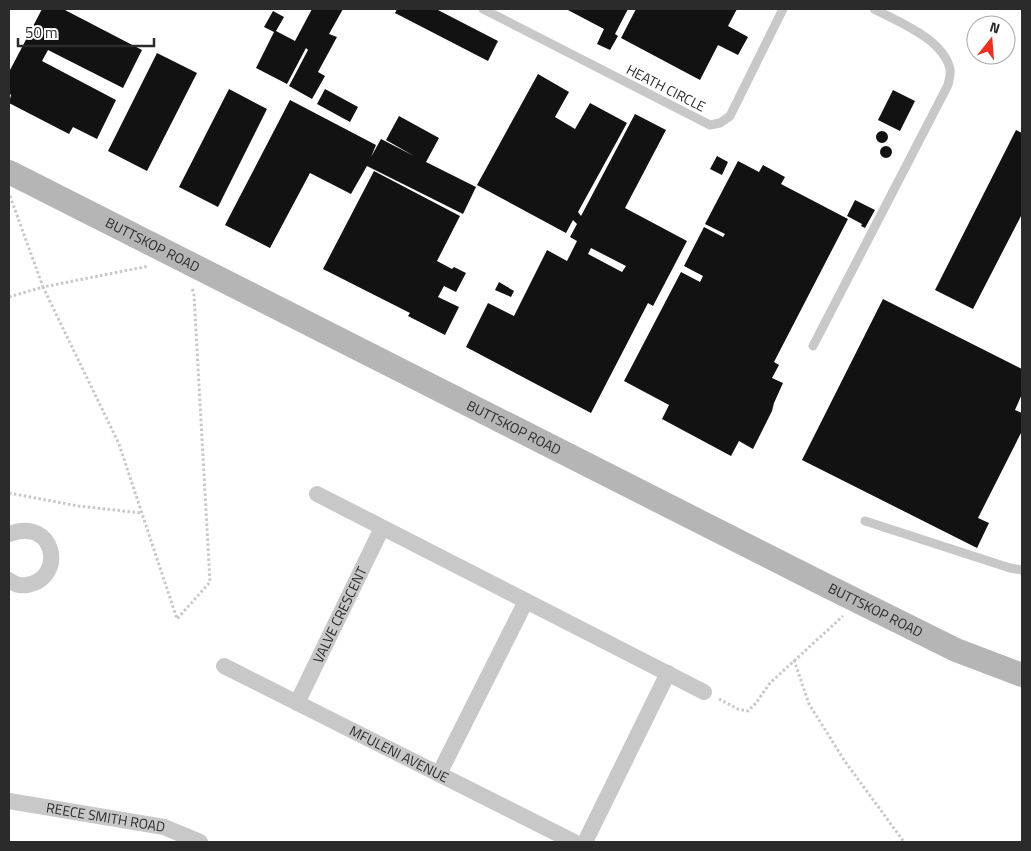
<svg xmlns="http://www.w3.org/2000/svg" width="1031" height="851" font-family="'Titillium Web',sans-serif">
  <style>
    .building { fill: #121212; fill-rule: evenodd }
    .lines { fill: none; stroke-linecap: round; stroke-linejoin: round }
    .path { stroke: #c8c8c8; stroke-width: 3; stroke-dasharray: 2.5 2.5; stroke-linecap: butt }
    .lane { stroke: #c8c8c8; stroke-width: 9 }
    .street { stroke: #c8c8c8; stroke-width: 16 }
    .secondary { stroke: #b5b5b5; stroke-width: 24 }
    .labels { text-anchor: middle; stroke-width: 5; stroke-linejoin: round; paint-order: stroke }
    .street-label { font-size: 14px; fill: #2b2b2b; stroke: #fff }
  </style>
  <rect width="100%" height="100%" fill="#fff"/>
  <path class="building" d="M42 9H63L142 50 123 88 48 50 42 61 116 100 97 139 73 127 69 134 9 103 11 95 9 93V72Z
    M312 9H343L329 34 337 37 318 72 325 76 312 99 289 86 308 50 306 48 287 84 256 68 274 32 264 27 273 11 284 17 276 31 295 41Z
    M397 9H436L498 41 488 61 395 13Z
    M566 9H628L615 34 618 36 610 50 597 44 604 29Z
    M636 9H737L728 26 748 37 738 55 718 45 700 80 621 38Z
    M157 53 197 73 147 171 108 151Z
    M538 74 569 92 555 117 575 129 590 103 627 123 578 212 581 216 635 114 666 130 625 208 687 241 653 306 648 303 591 413 466 347 488 303 514 316 547 250 567 261 577 241 570 237 577 224 573 220 566 233 477 185ZM591 248 626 266 622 272 588 254Z
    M229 89 267 109 218 207 179 187Z
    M325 89 358 107 350 122 317 104Z
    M893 90 915 101 900 131 878 120Z
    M290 100 376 145 371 157 381 139 414 156 386 140 399 116 439 138 426 162 476 187 463 214 367 166 351 194 310 173 270 248 225 225Z
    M1016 130 1022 133V214L973 309 935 290Z
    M876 137a6 6 0 1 1 12 0a6 6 0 1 1-12 0Z
    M880 152a6 6 0 1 1 12 0a6 6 0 1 1-12 0Z
    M717 156 728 162 722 175 710 169Z
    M738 161 759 172 763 165 785 177 781 184 848 219 774 362 779 365 772 378 783 383 774 403 772 411 753 449 739 441 731 456 662 419 669 405 624 381 681 272 700 282 703 276 684 266 704 227 723 237 725 234 705 224Z
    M374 171 460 216 437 261 452 269 454 267 466 273 456 292 444 286 438 297 459 307 445 335 408 316 410 313 323 269Z
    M855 200 875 210 865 228 861 226 862 224 847 216Z
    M499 282 514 291 511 297 495 290Z
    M883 299 1022 369V394L1015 410 1022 413V431L978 518 989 523 977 548 802 460Z"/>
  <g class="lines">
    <path class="path" d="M10 196 43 287 149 266
      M9 297 43 287 119 444 177 619 210 582 194 295 192 288
      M9 493 78 506 142 513
      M794 660 809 704 844 760 904 842
      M719 699 738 709 748 711 756 703 770 683 843 616"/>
    <path class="lane" d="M483 9 710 125 720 123 730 116 783 9
      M813 346 948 85C949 80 951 74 950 69 943 39 899 22 874 9
      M865 521 1010 568 1022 570"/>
    <g class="street">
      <path d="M317 494 704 692"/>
      <path d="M9 534C55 516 67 578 27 585 21 586 14 584 9 580"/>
      <path id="s1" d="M224 666 574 842"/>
      <path id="s2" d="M297 703 382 528"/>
      <path d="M439 774 526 601"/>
      <path id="s3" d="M9 801 164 827 200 842"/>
      <path d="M585 842 668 673"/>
    </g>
    <path class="secondary" id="s4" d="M9 172 821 583 956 650 1022 675"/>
  </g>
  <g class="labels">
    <g class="street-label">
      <text transform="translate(666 88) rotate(27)" y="5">HEATH CIRCLE</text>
      <text dy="5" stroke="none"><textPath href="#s4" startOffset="161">BUTTSKOP ROAD</textPath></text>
      <text dy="5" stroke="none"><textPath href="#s4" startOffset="566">BUTTSKOP ROAD</textPath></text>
      <text dy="5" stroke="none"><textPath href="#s4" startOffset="971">BUTTSKOP ROAD</textPath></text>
      <text dy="5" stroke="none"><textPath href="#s2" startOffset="98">VALVE CRESCENT</textPath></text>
      <text dy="5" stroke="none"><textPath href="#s1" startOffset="196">MFULENI AVENUE</textPath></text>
      <text dy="5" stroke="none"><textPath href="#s3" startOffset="98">REECE SMITH ROAD</textPath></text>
    </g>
  </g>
  <rect width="1031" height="851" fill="none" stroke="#2b2b2b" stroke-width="20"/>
  <g transform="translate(991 40) rotate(17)"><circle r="24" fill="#ffffff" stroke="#aaaaaa"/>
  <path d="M0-4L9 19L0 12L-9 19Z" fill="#f32c1d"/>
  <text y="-8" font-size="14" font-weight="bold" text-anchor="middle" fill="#2b2b2b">N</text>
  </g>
  <path d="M18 38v8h136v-8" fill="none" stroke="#2b2b2b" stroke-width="2.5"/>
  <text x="25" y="38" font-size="15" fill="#2b2b2b" stroke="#ffffff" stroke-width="4" paint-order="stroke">50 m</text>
</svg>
